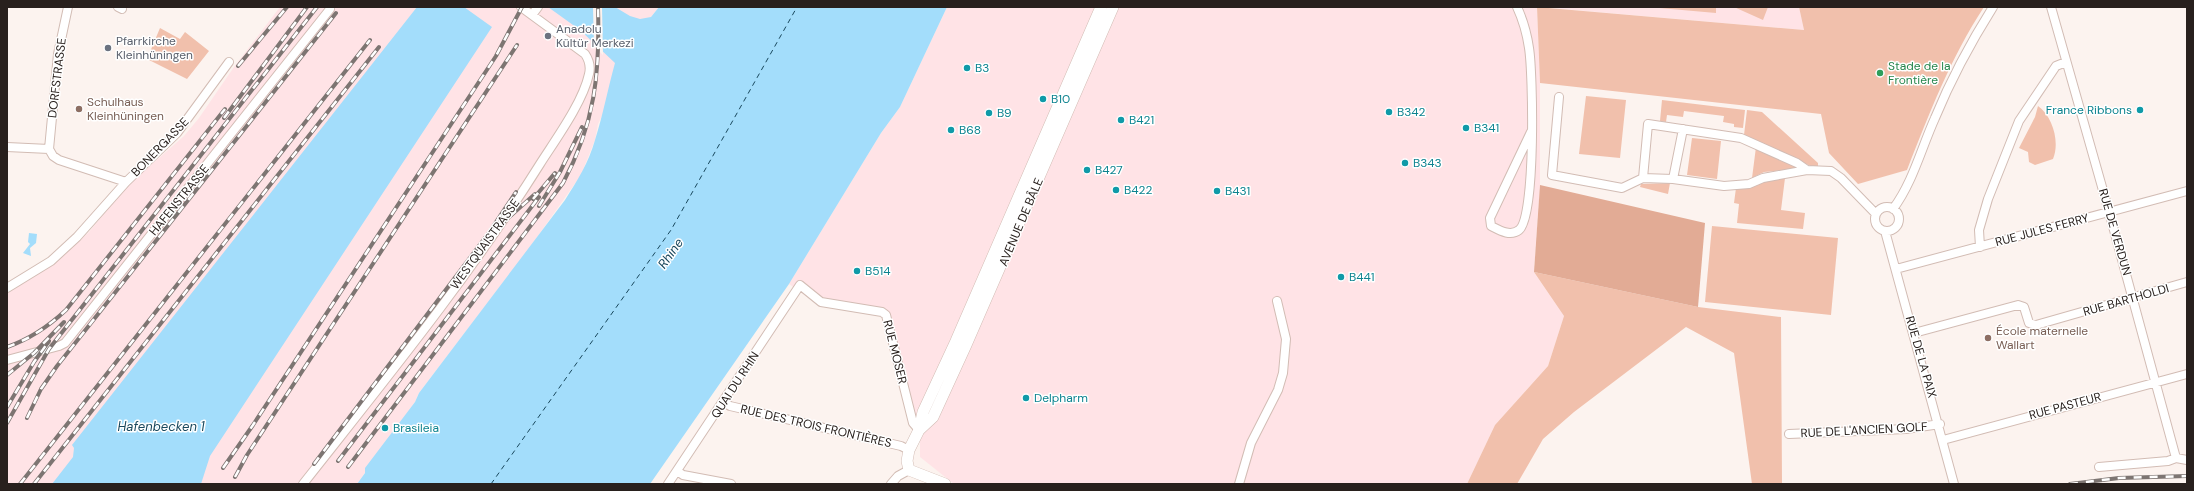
<svg xmlns="http://www.w3.org/2000/svg" width="2194" height="491" font-family="'DM Sans',sans-serif">
  <style>
    .industrial { fill: #ffe3e6 }
    .green { fill: #f1c0ac }
    .forest { fill: #e2ab95 }
    .water { fill: #a3ddfb }
    .pier { fill: #fcf3ef }
    .lines { fill: none; stroke-linecap: round; stroke-linejoin: round }
    .ferry { stroke: #19485d; stroke-width: 1; stroke-dasharray: 5 4; stroke-linecap: butt }
    .minor-casing { stroke: #d2bcb4; stroke-width: 10 }
    .major-casing { stroke: #d2bcb4; stroke-width: 12 }
    .minor { stroke: #fff; stroke-width: 8 }
    .major { stroke: #fff; stroke-width: 11 }
    .rail-casing { stroke: #7d7572; stroke-width: 4 }
    .rail { stroke: #fff; stroke-width: 2.5; stroke-dasharray: 8; stroke-linecap: butt }
    .worship-dot { fill: #6b7280; stroke: #fff; stroke-width: 1.5 }
    .culture-dot { fill: #0f9aa8; stroke: #fff; stroke-width: 1.5 }
    .leisure-dot { fill: #2e9e5b; stroke: #fff; stroke-width: 1.5 }
    .education-dot { fill: #8d6e63; stroke: #fff; stroke-width: 1.5 }
    .labels { text-anchor: middle; stroke-width: 3; stroke-linejoin: round; paint-order: stroke }
    .worship-label { font-size: 12px; fill: #5b616d; stroke: #fff; text-anchor: start }
    .leisure-label { font-size: 12px; fill: #27864d; stroke: #fff; text-anchor: start }
    .culture-label { font-size: 12px; fill: #0d838f; stroke: #fff; text-anchor: start }
    .street-label { font-size: 12px; fill: #28201d; stroke: #fff }
    .education-label { font-size: 12px; fill: #785e54; stroke: #fff; text-anchor: start }
    .water-label { font-size: 13px; font-style: italic; fill: #19485d; stroke: #fff }
  </style>
  <rect width="100%" height="100%" fill="#fcf3ef"/>
  <path class="industrial" d="M280 7H659L651 17 598 124 595 140 581 175 528 250 419 393 415 402 357 484H7V294L73 247 89 232 126 187 184 136 199 118 234 67Z
    M947 7H1537L1540 83V185L1534 272 1564 316 1548 366 1495 425 1467 484H954L920 457V435L883 316 819 305 789 284 881 133 900 107Z
    M1539 7H1799L1804 30Z"/>
  <path class="green" d="M1537 7 1804 30 1799 7H1984C1951 57 1929 114 1907 170L1858 184 1829 153 1821 114 1540 83Z
    M1648 7H1716V13Z
    M1734 7H1768L1763 20Z
    M160 28 180 39 185 32 209 51 187 79 147 59Z
    M1586 96 1626 100 1620 158 1579 154Z
    M1662 100 1745 110 1743 128 1734 127V124L1723 122 1724 116 1684 111 1683 117 1667 115 1666 122 1660 121Z
    M2038 106C2053 117 2060 142 2053 159L2035 165 2029 162 2028 152 2019 148 2035 117Z
    M1747 110 1762 112 1818 163V167L1815 168 1744 135Z
    M1692 138 1721 141 1717 179 1687 175Z
    M1756 147 1793 165 1795 169 1764 172 1752 178Z
    M1773 178H1785L1781 210 1805 213 1803 229 1737 223 1739 204 1734 203 1736 188Z
    M1670 183 1668 194 1640 187 1641 184Z
    M1712 226 1838 238 1831 315 1705 302Z
    M1534 272 1698 307 1781 317 1782 484H1752L1734 353 1686 327 1574 412 1543 439 1517 484H1467L1495 425 1548 366 1564 316Z"/>
  <path class="forest" d="M1540 185 1705 223 1698 307 1534 272Z"/>
  <path class="water" d="M417 7H464L492 27 210 456 201 484H52L73 457 74 448 72 445Z
    M548 7H615L630 16 640 19 651 17 659 7H947L900 107 881 133 789 284 650 484H357L365 473V468L415 402 419 393 565 200C577 181 589 162 595 140 603 115 608 88 615 63L580 30Z
    M29 233 37 234 36 243 30 248 31 256 23 253 30 244 28 242Z"/>
  <path class="pier" d="M593 7H602L603 55 594 46Z"/>
  <g class="lines">
    <path class="ferry" d="M491 484 671 230 797 7"/>
    <defs>
      <path id="minor" d="M118 7 122 9
        M1517 7C1523 20 1527 34 1529 48 1533 73 1536 217 1519 230 1510 237 1499 230 1491 226L1490 218 1531 132
        M2051 7 2108 208 2176 458
        M532 15 538 7
        M1559 97 1552 175 1622 188 1643 178
        M7 147 49 149
        M49 149 58 54 68 7
        M49 149 53 156 59 160 126 182
        M1807 170 1797 163 1741 138 1648 124 1643 178 1673 179 1724 186 1749 184 1763 178 1807 170 1831 171 1841 178 1876 214
        M1673 179 1683 129
        M1875 219a12 12 0 1 1 24 0a12 12 0 1 1-24 0Z
        M1893 209C1913 182 1921 149 1935 118 1951 79 1971 42 1993 7
        M1885 231 1954 484
        M1980 247 1979 230 1988 199 2019 121 2056 66 2066 62
        M1896 269 2187 191
        M7 288 51 261 77 237 126 182 177 133 229 62
        M1914 333 2018 305 2024 307 2029 323 2036 325 2187 282
        M7 360 59 346 65 343 330 9
        M724 402 730 406 901 446 909 450
        M1789 434 1906 429 1940 424
        M1943 440 2187 374
        M2099 467 2168 461 2176 458 2187 460
        M677 471 683 475 731 484
        M303 484C385 380 470 276 540 164 556 139 583 102 589 74 591 66 589 60 585 54L521 7
        M668 484 800 285 821 302 882 312 886 315 913 423 919 430
        M891 484 898 476 909 470
        M1239 484 1251 443 1278 390 1283 373 1286 339 1277 301"/>
      <path id="major" d="M919 430 933 417 966 345 1113 7
        M945 484 909 470 907 461 909 450 919 430 923 412 956 341 1101 7"/>
    </defs>
    <use href="#minor" class="minor-casing"/>
    <use href="#major" class="major-casing"/>
    <use href="#minor" class="minor"/>
    <use href="#major" class="major"/>
    <defs>
      <path id="rail" d="M238 66 287 7
        M224 118 307 7
        M533 199 555 173
        M539 206 560 172 582 127
        M498 227 535 194
        M7 347C30 339 49 326 66 310L225 109
        M7 375 34 353 64 322
        M7 407 34 362 49 341
        M27 418 41 389 57 366 336 13
        M7 423 49 349 317 7
        M338 461 539 197
        M314 464 488 234 516 192
        M348 467 563 183C595 123 600 74 598 7
        M223 468 253 425 496 56 522 7
        M235 477 247 455 517 45
        M20 484 370 40
        M34 484 379 47
        M2070 484 2119 478 2187 476"/>
    </defs>
    <use href="#rail" class="rail-casing"/>
    <use href="#rail" class="rail"/>
  </g>
  <g class="worship-dot">
    <circle cx="548" cy="36" r="4"/>
    <circle cx="108" cy="48" r="4"/>
  </g>
  <g class="culture-dot">
    <circle cx="967" cy="68" r="4"/>
    <circle cx="1043" cy="99" r="4"/>
    <circle cx="2140" cy="110" r="4"/>
    <circle cx="1389" cy="112" r="4"/>
    <circle cx="989" cy="113" r="4"/>
    <circle cx="1121" cy="120" r="4"/>
    <circle cx="1466" cy="128" r="4"/>
    <circle cx="951" cy="130" r="4"/>
    <circle cx="1405" cy="163" r="4"/>
    <circle cx="1087" cy="170" r="4"/>
    <circle cx="1116" cy="190" r="4"/>
    <circle cx="1217" cy="191" r="4"/>
    <circle cx="857" cy="271" r="4"/>
    <circle cx="1341" cy="277" r="4"/>
    <circle cx="1026" cy="398" r="4"/>
    <circle cx="385" cy="428" r="4"/>
  </g>
  <circle class="leisure-dot" cx="1880" cy="73" r="4"/>
  <g class="education-dot">
    <circle cx="79" cy="109" r="4"/>
    <circle cx="1988" cy="338" r="4"/>
  </g>
  <g class="labels">
    <g class="worship-label">
      <text x="556" y="33">Anadolu<tspan x="556" dy="14">Kültür Merkezi</tspan></text>
      <text x="116" y="45">Pfarrkirche<tspan x="116" dy="14">Kleinhüningen</tspan></text>
    </g>
    <g class="leisure-label">
      <text x="1888" y="70">Stade de la<tspan x="1888" dy="14">Frontière</tspan></text>
    </g>
    <g class="culture-label">
      <text x="975" y="72">B3</text>
      <text x="1051" y="103">B10</text>
      <text x="2132" y="114" text-anchor="end">France Ribbons</text>
      <text x="1397" y="116">B342</text>
      <text x="997" y="117">B9</text>
      <text x="1129" y="124">B421</text>
      <text x="1474" y="132">B341</text>
      <text x="959" y="134">B68</text>
      <text x="1413" y="167">B343</text>
      <text x="1095" y="174">B427</text>
      <text x="1124" y="194">B422</text>
      <text x="1225" y="195">B431</text>
      <text x="865" y="275">B514</text>
      <text x="1349" y="281">B441</text>
      <text x="1034" y="402">Delpharm</text>
      <text x="393" y="432">Brasileia</text>
    </g>
    <g class="street-label">
      <text transform="translate(57 78) rotate(-83)" y="4">DORFSTRASSE</text>
      <text transform="translate(160 147) rotate(-46)" y="4">BONERGASSE</text>
      <text transform="translate(179 200) rotate(-51)" y="4">HAFENSTRASSE</text>
      <text transform="translate(1021 222) rotate(-67)" y="4">AVENUE DE BÂLE</text>
      <text transform="translate(2042 230) rotate(-15)" y="4">RUE JULES FERRY</text>
      <text transform="translate(2115 232) rotate(74)" y="4">RUE DE VERDUN</text>
      <text transform="translate(485 244) rotate(-54)" y="4">WESTQUAISTRASSE</text>
      <text transform="translate(2126 300) rotate(-16)" y="4">RUE BARTHOLDI</text>
      <text transform="translate(895 352) rotate(76)" y="4">RUE MOSER</text>
      <text transform="translate(1921 357) rotate(74)" y="4">RUE DE LA PAIX</text>
      <text transform="translate(735 385) rotate(-57)" y="4">QUAI DU RHIN</text>
      <text transform="translate(2065 406) rotate(-15)" y="4">RUE PASTEUR</text>
      <text transform="translate(816 426) rotate(13)" y="4">RUE DES TROIS FRONTIÈRES</text>
      <text transform="translate(1864 430) rotate(-3)" y="4">RUE DE L'ANCIEN GOLF</text>
    </g>
    <g class="education-label">
      <text x="87" y="106">Schulhaus<tspan x="87" dy="14">Kleinhüningen</tspan></text>
      <text x="1996" y="335">École maternelle<tspan x="1996" dy="14">Wallart</tspan></text>
    </g>
    <g class="water-label">
      <text transform="translate(670 253) rotate(-55)" y="5">Rhine</text>
      <text x="161" y="431">Hafenbecken 1</text>
    </g>
  </g>
  <rect width="2194" height="491" fill="none" stroke="#28201d" stroke-width="16"/>
</svg>
